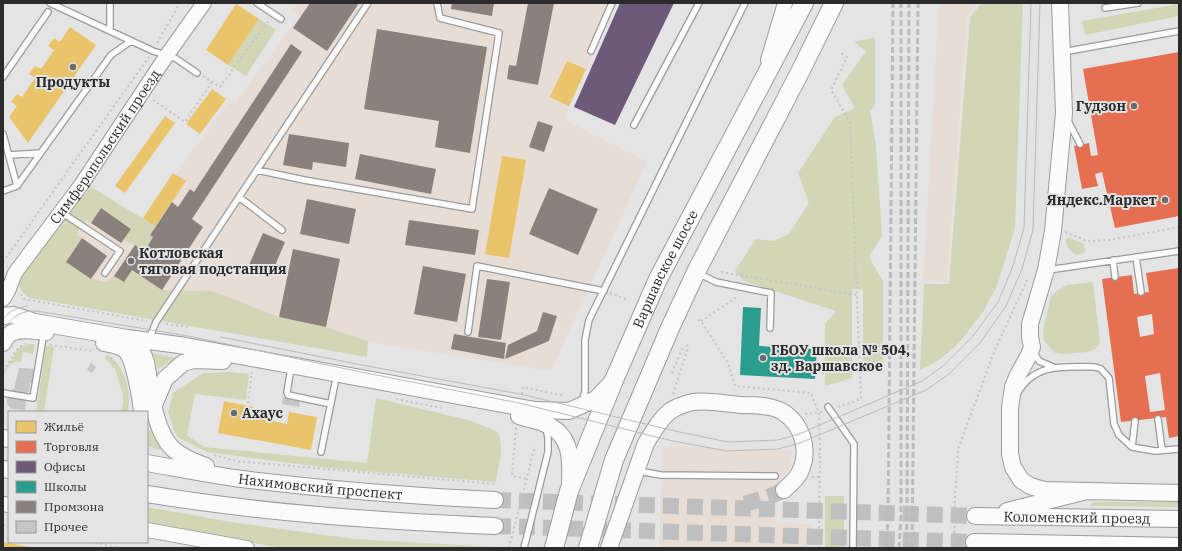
<svg xmlns="http://www.w3.org/2000/svg" width="1182" height="551" font-family="'IBM Plex Serif',serif">
  <style>
    .industrial { fill: #e7ddd5 }
    .green { fill: #d2d6b6 }
    .homes { fill: #e9c46a }
    .shops { fill: #e76f51; fill-rule: evenodd }
    .offices { fill: #6d597a }
    .schools { fill: #2a9d8f }
    .industry { fill: #8a817c }
    .building { fill: #c6c6c7 }
    .lines { fill: none; stroke-linecap: round; stroke-linejoin: round }
    .secondary-tunnel { stroke: #bfbfc0; stroke-width: 16; stroke-dasharray: 16 8; stroke-linecap: butt }
    .service-casing { stroke: #9b9b9c; stroke-width: 8 }
    .tertiary-casing { stroke: #9b9b9c; stroke-width: 16 }
    .secondary-casing { stroke: #9b9b9c; stroke-width: 18 }
    .primary-casing { stroke: #9b9b9c; stroke-width: 20 }
    .path { stroke: #c5c5c6; stroke-width: 2; stroke-dasharray: 2 3; stroke-linecap: butt }
    .service { stroke: #fbfbfb; stroke-width: 5.5 }
    .tertiary { stroke: #fbfbfb; stroke-width: 14 }
    .secondary { stroke: #fbfbfb; stroke-width: 16 }
    .primary { stroke: #fbfbfb; stroke-width: 18 }
    .tram { stroke: #bbb; stroke-width: 1 }
    .rail { stroke: #bbb; stroke-width: 3; stroke-dasharray: 6 3; stroke-linecap: butt }
    .poi-dot { fill: #6c6c6c; stroke: #e4e4e5; stroke-width: 1.5 }
    .labels { text-anchor: middle; stroke-width: 4; stroke-linejoin: round; paint-order: stroke }
    .poi-label { font-size: 14px; font-weight: bold; fill: #2b2b2b; stroke: #e4e4e5; text-anchor: start }
    .street-label { font-size: 14px; fill: #2b2b2b; stroke: #e4e4e5 }
  </style>
  <rect width="100%" height="100%" fill="#e4e4e5"/>
  <path class="industrial" d="M297 3H617L564 119 647 162 551 371 35 289 100 201 137 226 230 100 236 102 299 16 291 11Z
    M939 3H977L967 16 947 282 923 280Z
    M663 446 792 450 790 469 776 484V523L812 524 811 548H659Z"/>
  <path class="green" d="M982 3H1023L1015 228 997 286 983 312 958 344 939 360 920 370 924 284H949L970 17Z
    M1179 4V16L1085 35 1082 21Z
    M259 19 276 30 246 76 228 65Z
    M875 37V106L870 111 876 146 882 236 869 257 883 281V369L863 360V290L852 289V378L825 386V324L836 311 744 281 735 271 756 239 774 241 789 234 809 203 798 173 835 117 855 108 842 85 866 51 854 42Z
    M91 187 155 226 150 235 153 237 144 252 123 239 131 228 101 208 91 223 86 220 76 234 82 238 66 261 91 279 107 282 114 276 124 282 132 270 162 290 212 291 279 317 326 327 368 341 367 357 30 298C18 291 18 284 20 271L79 190 85 194Z
    M1067 237 1084 244 1085 252 1077 255C1069 251 1064 246 1067 237Z
    M1093 282 1100 343 1096 349 1087 352 1064 354 1055 353 1049 347 1044 340 1043 331 1051 296 1058 290 1067 285Z
    M30 344H35L33 354 23 352 21 362C9 361 8 367 3 377V373L19 348Z
    M46 346 54 347 44 412H36Z
    M153 353 176 358 158 369Z
    M107 355C125 365 132 392 128 412H120L123 405V395L115 369 105 358Z
    M231 372 249 374 246 400 195 394 187 435 204 447 367 463 376 398 472 421 498 432C505 451 498 463 496 482L328 468 207 452 177 437 168 413 173 393 203 373Z
    M153 428 161 450 147 446V433Z
    M825 496H844V548H825Z
    M1094 502H1179V507L1089 506Z
    M147 507 231 522 354 539 494 547 283 548 147 524Z"/>
  <path class="homes" d="M236 4 259 19 228 65 206 50Z
    M70 27 96 45 28 143 9 117 17 106 11 102 17 94 22 97 35 78 29 74 35 66 41 69 54 50 48 46 54 38 60 42Z
    M567 61 586 69 569 106 550 97Z
    M212 89 226 99 200 134 186 124Z
    M165 116 175 123 125 193 115 186Z
    M502 156 526 160 509 258 485 254Z
    M173 173 186 181 155 226 143 218Z
    M224 401 254 407 252 417 287 424 289 412 317 417 311 450 218 433Z
    M3 542 30 547V548H3Z"/>
  <path class="shops" d="M1179 52V216L1115 228 1102 172 1095 174 1098 186 1082 189 1074 146 1089 143 1091 156 1098 155 1083 69Z
    M1179 268V436L1169 438 1166 417 1121 422 1102 279 1132 275 1134 294 1149 292 1146 273ZM1152 314 1154 334 1140 337 1137 317ZM1160 373 1165 410 1150 412 1145 376Z"/>
  <path class="offices" d="M620 3H674L615 125 574 107Z"/>
  <path class="schools" d="M743 307 761 308 759 346 817 349 815 379 740 375Z"/>
  <path class="industry" d="M310 3H359L327 51 293 28Z
    M452 3H494L492 16 451 9Z
    M528 3H554L538 85 507 79 509 65 516 66Z
    M377 29 487 47 470 153 435 147 439 121 364 109Z
    M291 44 302 52 192 219 203 227 162 290 132 270 124 282 114 276 135 245 144 252 153 237 150 235 172 202 178 207 190 189 194 192Z
    M538 121 553 126 544 152 529 147Z
    M289 134 349 143 346 167 313 162 312 170 283 165Z
    M360 154 436 169 431 194 355 179Z
    M549 188 598 209 578 255 529 234Z
    M307 199 356 209 349 244 300 234Z
    M101 208 131 229 121 243 91 223Z
    M409 220 479 230 475 255 405 245Z
    M263 233 285 242 271 275 249 265Z
    M82 238 107 256 91 279 66 262Z
    M293 249 340 259 326 327 279 317Z
    M423 266 466 274 457 322 414 314Z
    M487 279 510 282 501 340 478 337Z
    M543 312 557 316 549 341 505 359 508 345 537 331Z
    M454 334 506 343 504 359 451 349Z"/>
  <path class="building" d="M91 363 96 367 92 373 87 370Z
    M19 368 34 369 33 383H30L29 392H27L25 410 12 409 7 404V398H11L12 388 14 389Z
    M283 397 300 400 299 407 282 404Z"/>
  <g class="lines">
    <path class="secondary-tunnel" d="M495 500 975 516
      M745 504 771 496 784 490
      M495 526 974 542"/>
    <defs>
      <path id="service" d="M50 3 153 51 175 58 197 73
        M110 3V31
        M257 3 281 19
        M1105 8 1138 3
        M591 51 612 3
        M1063 52 1179 31
        M3 77 48 12
        M1068 121 1080 144
        M634 125 699 3
        M3 134 17 186
        M9 155 40 153
        M257 170 304 180 472 209 499 33 440 18 437 3
        M3 191 17 186 111 55 131 41
        M239 197 282 230
        M61 212 120 251 105 273
        M1136 257 1141 292
        M1113 260 1115 277
        M1048 270 1179 251
        M698 273 716 282 771 293 770 328
        M468 332 477 266 604 291
        M149 339 156 322 368 3
        M1034 353 1039 361 1053 367
        M290 374 287 392 288 395 331 404
        M3 393 33 398 44 332
        M1017 394C1035 362 1064 367 1095 367L1101 369 1109 378 1114 424 1119 435 1132 447 1155 451 1179 449
        M582 402 585 391V340L589 320 745 3
        M828 407 854 444 853 548
        M1158 419 1162 450
        M1132 447 1135 421
        M321 452 335 383
        M638 471 661 475 775 476
        M524 548 548 452V438L546 428"/>
      <g id="tertiary">
        <path d="M768 60 785 3"/>
        <path id="s1" d="M3 299 8 291 15 273 81 185 167 55 204 3"/>
        <path d="M3 504 9 505"/>
        <path d="M147 530 247 548"/>
      </g>
      <g id="secondary">
        <path d="M1060 3 1064 113 1053 231 1046 270 1030 324V337L1032 347 1029 355 1017 377 1013 387 1010 408V454L1013 467 1021 480 1030 486 1044 490 1087 491"/>
        <path d="M3 316 14 315 35 322 127 338 186 346 535 410 569 411 596 399 612 382"/>
        <path d="M127 338 143 354 146 362C151 387 153 430 173 449 182 457 194 462 206 466"/>
        <path d="M3 343C4 341 6 337 8 335 18 327 35 331 46 332"/>
        <path d="M104 343C111 344 119 345 125 350 134 357 141 400 142 412"/>
        <path d="M154 405 165 379 183 363 193 360 223 361"/>
        <path d="M519 416C527 419 536 420 543 423 572 433 571 459 570 484"/>
        <path d="M3 438 9 439"/>
        <path id="s2" d="M147 463C176 468 205 474 234 478 321 489 408 496 495 500"/>
        <path d="M3 469 9 470"/>
        <path d="M147 494C262 513 379 521 495 526"/>
        <path d="M1007 511 1087 491 1179 493"/>
        <path id="s3" d="M975 516 1179 519"/>
        <path d="M974 542 1179 546"/>
        <path d="M609 548 646 443C653 432 659 420 670 411 676 407 685 404 693 402 708 400 726 404 742 405 751 405 761 405 769 407 774 408 780 410 783 412 803 425 810 451 800 472 797 479 790 484 784 490"/>
      </g>
      <g id="primary">
        <path id="s4" d="M554 548 569 491 614 380 658 279 804 3"/>
        <path d="M588 548 614 460 670 328 697 270 800 72 834 3"/>
      </g>
    </defs>
    <use href="#service" class="service-casing"/>
    <use href="#tertiary" class="tertiary-casing"/>
    <use href="#secondary" class="secondary-casing"/>
    <use href="#primary" class="primary-casing"/>
    <path class="path" d="M157 43 180 3
      M203 76 220 87 269 20
      M153 100 185 122 212 82
      M1065 232 1087 241 1110 240 1179 227
      M3 262 149 57
      M721 272 857 295
      M610 293 628 300
      M21 294 24 299 147 321
      M698 320 701 321 728 363 735 386 811 393 819 413 820 450 819 456
      M701 321 737 297
      M166 324 190 327
      M50 345 93 351
      M111 358 117 367
      M3 371 19 347 26 344
      M672 373 683 347
      M522 394 523 387 564 396
      M673 394 688 348 687 343
      M396 399 441 408
      M248 403 252 372
      M838 407 861 399 850 122 831 90 847 57 840 52
      M805 414 822 412
      M516 428 512 476 527 479
      M214 455 236 461 495 484
      M812 477H820
      M3 525 9 527
      M90 542 122 548
      M509 548 535 446
      M819 548 820 453
      M954 548 955 498 958 449 994 352 1028 278"/>
    <use href="#service" class="service"/>
    <use href="#tertiary" class="tertiary"/>
    <use href="#secondary" class="secondary"/>
    <use href="#primary" class="primary"/>
    <path class="tram" d="M3 319C9 311 18 307 27 306
      M3 331C13 316 19 311 37 311L188 336 361 372 519 403 673 441 727 451 778 449 800 443 926 390 949 374 980 343 1006 306 1022 269 1033 230 1040 3
      M221 337 362 365 520 394 675 431 728 442 778 440 799 434 922 381 943 366 973 336 998 302 1013 266 1024 228 1031 3"/>
    <path class="rail" d="M886 548 888 520 893 3
      M899 548 901 518V3
      M906 548 907 520 909 3
      M912 548 918 3"/>
  </g>
  <g class="poi-dot">
    <circle cx="73" cy="67" r="4"/>
    <circle cx="1134" cy="106" r="4"/>
    <circle cx="1165" cy="200" r="4"/>
    <circle cx="131" cy="261" r="4"/>
    <circle cx="763" cy="358" r="4"/>
    <circle cx="234" cy="413" r="4"/>
  </g>
  <g class="labels">
    <g class="poi-label">
      <text x="73" y="87" text-anchor="middle">Продукты</text>
      <text x="1126" y="111" text-anchor="end">Гудзон</text>
      <text x="1157" y="205" text-anchor="end">Яндекс.Маркет</text>
      <text x="139" y="258">Котловская<tspan x="139" dy="16">тяговая подстанция</tspan></text>
      <text x="771" y="355">ГБОУ школа № 504,<tspan x="771" dy="16">зд. Варшавское</tspan></text>
      <text x="242" y="418">Ахаус</text>
    </g>
    <g class="street-label">
      <text dy="5" stroke="none"><textPath href="#s1" startOffset="184">Симферопольский проезд</textPath></text>
      <text dy="5" stroke="none"><textPath href="#s4" startOffset="301">Варшавское шоссе</textPath></text>
      <text dy="5" stroke="none"><textPath href="#s2" startOffset="175">Нахимовский проспект</textPath></text>
      <text dy="5" stroke="none"><textPath href="#s3" startOffset="102">Коломенский проезд</textPath></text>
    </g>
  </g>
  <rect width="1182" height="551" fill="none" stroke="#2b2b2b" stroke-width="8"/>
  <rect x="8" y="411" width="140" height="132" fill="#e4e4e5" stroke="#9a9a9b"/>
  <rect x="16" y="421" width="20" height="12" fill="#e9c46a" stroke="#9a9a9b"/>
  <text x="44" y="431" font-size="12" fill="#2b2b2b">Жильё</text>
  <rect x="16" y="441" width="20" height="12" fill="#e76f51" stroke="#9a9a9b"/>
  <text x="44" y="451" font-size="12" fill="#2b2b2b">Торговля</text>
  <rect x="16" y="461" width="20" height="12" fill="#6d597a" stroke="#9a9a9b"/>
  <text x="44" y="471" font-size="12" fill="#2b2b2b">Офисы</text>
  <rect x="16" y="481" width="20" height="12" fill="#2a9d8f" stroke="#9a9a9b"/>
  <text x="44" y="491" font-size="12" fill="#2b2b2b">Школы</text>
  <rect x="16" y="501" width="20" height="12" fill="#8a817c" stroke="#9a9a9b"/>
  <text x="44" y="511" font-size="12" fill="#2b2b2b">Промзона</text>
  <rect x="16" y="521" width="20" height="12" fill="#c6c6c7" stroke="#9a9a9b"/>
  <text x="44" y="531" font-size="12" fill="#2b2b2b">Прочее</text>
</svg>
